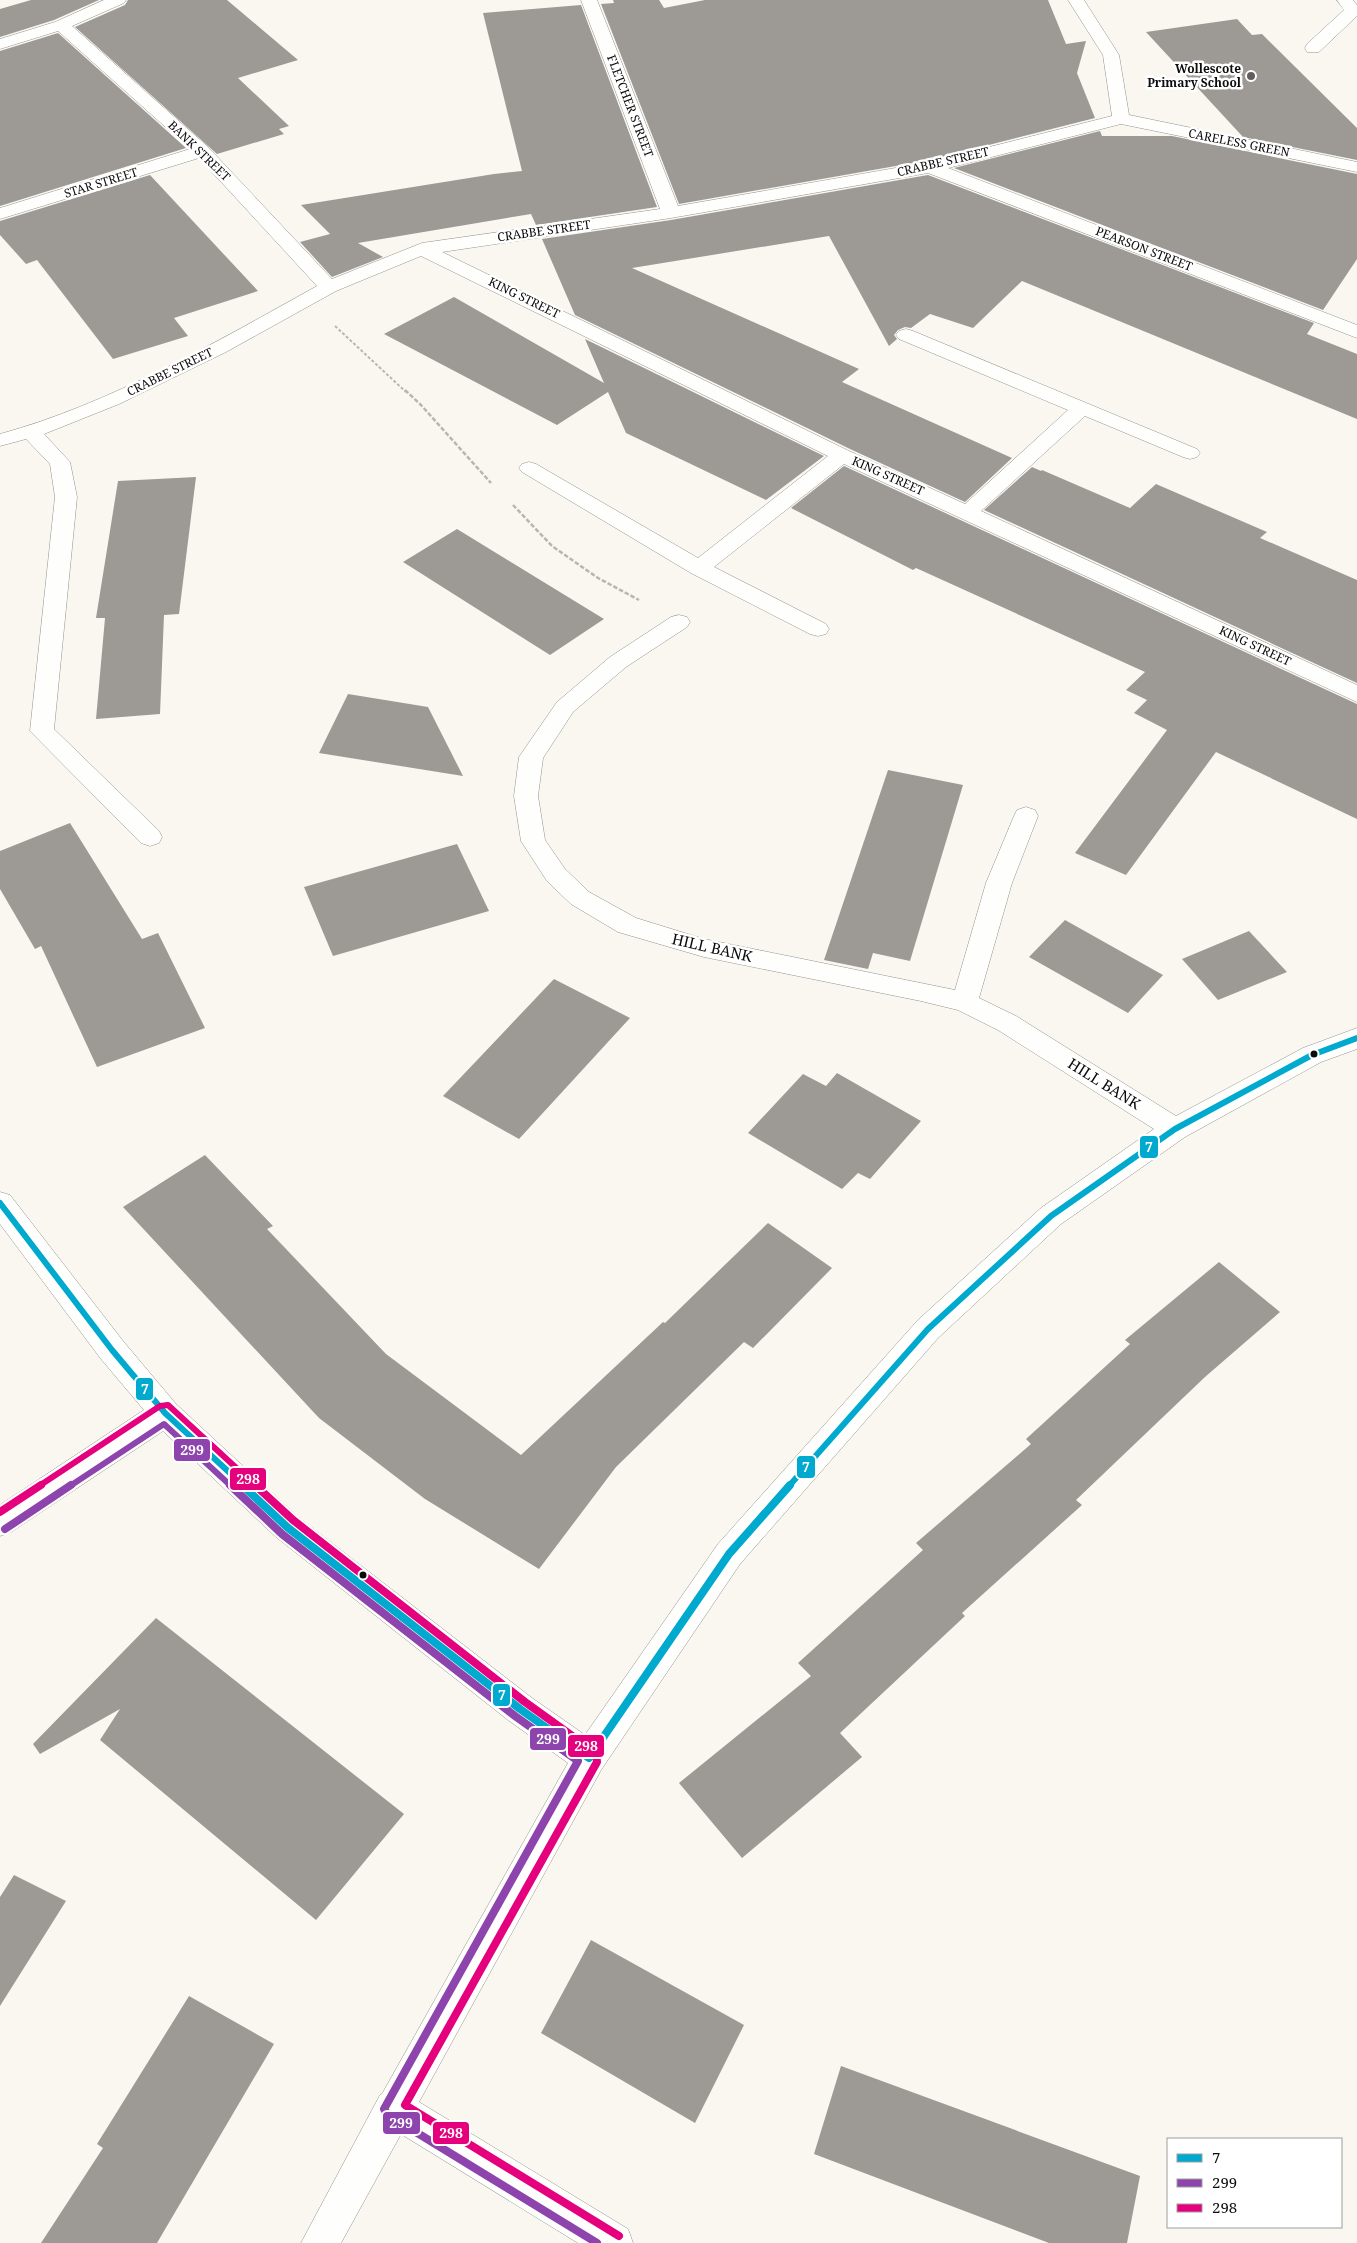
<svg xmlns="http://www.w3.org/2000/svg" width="1357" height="2243" font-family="'Noto Serif',serif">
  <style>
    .building { fill: #9d9a96 }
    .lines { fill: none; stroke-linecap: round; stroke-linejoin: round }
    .minor-casing { stroke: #93928f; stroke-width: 1 }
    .path-far1 { stroke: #b7b6b5; stroke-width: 2; stroke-dasharray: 3 2; stroke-linecap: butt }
    .path { stroke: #b7b6b5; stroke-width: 2.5; stroke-dasharray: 4.5 2; stroke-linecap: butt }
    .minor { fill: #fefefd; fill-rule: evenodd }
    .bus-1-far1-casing { stroke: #fff; stroke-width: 10 }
    .bus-1-casing { stroke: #fff; stroke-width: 12 }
    .bus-2-far1-casing { stroke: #fff; stroke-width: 10 }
    .bus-2-casing { stroke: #fff; stroke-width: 12 }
    .bus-3-far1-casing { stroke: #fff; stroke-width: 10 }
    .bus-3-casing { stroke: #fff; stroke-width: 12 }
    .bus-1-far1 { stroke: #00a9ce; stroke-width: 6 }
    .bus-1 { stroke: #00a9ce; stroke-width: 8 }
    .bus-2-far1 { stroke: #8e44ad; stroke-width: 6 }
    .bus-2 { stroke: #8e44ad; stroke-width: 8 }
    .bus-3-far1 { stroke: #e5007d; stroke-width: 6 }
    .bus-3 { stroke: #e5007d; stroke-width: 8 }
    .poi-dot { fill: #5f5e5c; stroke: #fff; stroke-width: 2 }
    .bus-dot { fill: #0c0c0c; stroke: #fff; stroke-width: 2 }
    .labels { text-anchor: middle; stroke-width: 5; stroke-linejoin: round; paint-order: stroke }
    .far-poi-label { font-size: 12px; font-weight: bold; fill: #0c0c0c; stroke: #fff; text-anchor: end }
    .far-street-label { font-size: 12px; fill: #0c0c0c; stroke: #fff }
    .street-label { font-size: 15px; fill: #0c0c0c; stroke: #fff }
    .line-badge { stroke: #fff; stroke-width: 2 }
    .badge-label { font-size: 14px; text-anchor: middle; font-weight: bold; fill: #fff }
  </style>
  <rect width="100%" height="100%" fill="#faf7f0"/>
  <path class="building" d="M31 0H99L54 20 0 37V9Z
    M128 0H227L298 60 238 78 289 126 279 129 284 134 217 154 75 27 125 5Z
    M613 0H659L664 8 705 0H1048L1066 44 1086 41 1077 73 1095 118 930 160 679 204 601 4 614 3Z
    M581 5 657 207 536 225 531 214 358 243 383 257 332 277 300 242 330 234 301 205 494 174 522 171 483 13Z
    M1237 19 1252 35 1262 34 1357 128V160L1243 137 1146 32Z
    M58 33 186 148 0 206V51Z
    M1100 131 1102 136H1172L1357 174V259L1323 310 954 168Z
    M150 175 258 291 174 318 188 336 113 359 37 260 26 264 0 235V221Z
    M928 175 1314 323 1307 334 1357 354V419L1022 281 973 328 930 314 911 328 905 327 898 330 894 335 897 339 889 346 829 236 632 268 859 369 842 382 1012 458 965 502 850 449 575 315 542 239 671 220Z
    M454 297 604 383 585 339 824 456 766 500 626 433 608 392 557 425 384 334Z
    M844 466 1357 704V819L1216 752 1126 875 1075 853 1167 730 1134 713 1147 700 1126 690 1145 672 916 568 913 570 791 508Z
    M1032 467 1041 471 1042 470 1130 508 1156 484 1267 532 1260 538 1357 580V683L984 510Z
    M196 477 179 614 164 615 160 714 96 719 105 618H96L118 481Z
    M457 529 604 619 550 655 403 562Z
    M348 694 428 707 463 776 319 753Z
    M888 770 963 785 910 961 873 953 868 969 824 960Z
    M70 823 142 939 158 933 205 1028 97 1067 41 946 35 949 0 889V851Z
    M457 844 489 911 333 956 304 887Z
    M1065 920 1163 975 1128 1013 1029 957Z
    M1249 931 1287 972 1218 1000 1182 959Z
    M554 979 630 1018 519 1139 443 1096Z
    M837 1073 921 1121 870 1179 858 1173 842 1189 748 1133 803 1074 826 1086Z
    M205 1155 273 1226 267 1229 386 1354 521 1455 663 1322 665 1323 768 1223 832 1268 753 1348 744 1342 616 1467 539 1569 425 1499 319 1418 123 1207Z
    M1219 1262 1280 1312 1205 1377 1076 1500 1082 1505 962 1613 965 1616 840 1733 862 1757 742 1858 679 1783 811 1676 798 1663 923 1550 916 1543 1031 1444 1026 1439 1130 1344 1125 1340Z
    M156 1618 404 1814 316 1920 100 1740 120 1709 40 1754 33 1744Z
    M14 1875 66 1901 0 2006V1897Z
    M591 1940 744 2025 695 2123 541 2033Z
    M189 1996 274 2044 157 2243H41L103 2148 97 2144Z
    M841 2066 1140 2176 1127 2243H1049L814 2154Z"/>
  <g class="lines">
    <defs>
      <path id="minor" d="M104 0H126L124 3 72 26 208 147 332 279 422 243 660 209 581 0H597L678 206 930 162 1112 116 1103 55 1068 0H1084L1119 55 1129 115 1357 162V172L1121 124 948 168 1357 325V338L928 173 671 218 442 252 849 451 965 504 1068 410 899 339 896 335 899 331 906 329 913 331 1197 449 1200 453 1197 457 1190 459 1183 457 1085 416 981 511 1357 685V702L844 464 714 567 826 624 829 629 826 634 818 636 810 634 691 573 522 472 519 468 522 464 529 462 536 464 698 558 828 456 421 256 336 291 226 352 119 404 44 434 70 462 77 497 54 729 159 831 162 837 159 843 150 846 141 843 30 731 55 497 50 464 26 439 0 446V434C110 404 218 341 317 286L199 158 0 219V208L190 149 58 31 0 49V39L55 22Z
        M1337 0H1353L1357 5V16L1319 52H1307L1305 48 1307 44 1344 10Z
        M679 615 687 617 690 622 687 627 626 667 573 712 543 758 538 796 545 840 565 869 589 892 636 918 704 939 955 990 986 883 1014 816 1017 810 1026 807 1035 810 1038 816 1012 883 979 998 1016 1016 1176 1116 1303 1048 1357 1028V1049L1321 1062 1185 1137 1061 1224 938 1338 740 1564 601 1770 419 2102 628 2229 633 2243H578L401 2134 341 2243H301L380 2095 382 2094 568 1763 508 1720 276 1537 163 1431 11 1532 0 1536V1505L144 1410 101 1359 0 1224V1192L10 1195 123 1341 176 1404 298 1517 532 1698 585 1735 718 1544 918 1320 1041 1208 1154 1129 998 1030 958 1010 921 1001 704 957 618 932 571 904 547 881 521 841 514 796 519 757 557 702 610 657 671 617Z"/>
    </defs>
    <use href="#minor" class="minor-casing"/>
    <path class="path-far1" d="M335 326 406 392"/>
    <path class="path" d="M405 390 421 405 491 483
      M513 505 552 546 598 578 639 600"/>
    <use href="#minor" class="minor"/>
    <defs>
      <path id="bus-1-far1" d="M0 1203 112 1350 165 1413 244 1486
        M789 1486 928 1329 1051 1216 1175 1129 1312 1055 1357 1038"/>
      <path id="bus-1" d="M242 1485 287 1527 520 1709 589 1758 729 1554 790 1485"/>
      <path id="bus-2-far1" d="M70 1486 164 1424 231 1486"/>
      <path id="bus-2" d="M230 1485 282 1534 515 1716 578 1761 384 2109 388 2115 597 2243
        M5 1529 71 1485"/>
      <path id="bus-3-far1" d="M39 1486 160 1406 168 1405 256 1486"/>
      <path id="bus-3" d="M255 1485 293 1520 525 1702 596 1753 597 1762 405 2105 619 2236
        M0 1512 41 1485"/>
    </defs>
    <use href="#bus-1-far1" class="bus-1-far1-casing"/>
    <use href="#bus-1" class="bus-1-casing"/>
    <use href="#bus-2-far1" class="bus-2-far1-casing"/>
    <use href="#bus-2" class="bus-2-casing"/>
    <use href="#bus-3-far1" class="bus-3-far1-casing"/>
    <use href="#bus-3" class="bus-3-casing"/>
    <use href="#bus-1-far1" class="bus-1-far1"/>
    <use href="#bus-1" class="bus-1"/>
    <use href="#bus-2-far1" class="bus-2-far1"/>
    <use href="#bus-2" class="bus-2"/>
    <use href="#bus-3-far1" class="bus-3-far1"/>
    <use href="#bus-3" class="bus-3"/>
  </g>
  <circle class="poi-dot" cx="1251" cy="76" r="5"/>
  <g class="bus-dot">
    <circle cx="1314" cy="1054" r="4.5"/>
    <circle cx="363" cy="1575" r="4.5"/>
  </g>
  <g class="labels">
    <g class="far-poi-label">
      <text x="1241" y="73">Wollescote<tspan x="1241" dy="14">Primary School</tspan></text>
    </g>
    <g class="far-street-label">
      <text transform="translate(630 106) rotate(69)" y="4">FLETCHER STREET</text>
      <text transform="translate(1239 143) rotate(11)" y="4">CARELESS GREEN</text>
      <text transform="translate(199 151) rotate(44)" y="4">BANK STREET</text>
      <text transform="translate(943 162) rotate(-13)" y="4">CRABBE STREET</text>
      <text transform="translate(101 183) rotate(-17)" y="4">STAR STREET</text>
      <text transform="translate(544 231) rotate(-8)" y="4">CRABBE STREET</text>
      <text transform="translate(1144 249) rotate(21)" y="4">PEARSON STREET</text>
      <text transform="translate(524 298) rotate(26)" y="4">KING STREET</text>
      <text transform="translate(170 372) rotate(-26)" y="4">CRABBE STREET</text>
      <text transform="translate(888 476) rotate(24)" y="4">KING STREET</text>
      <text transform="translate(1255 646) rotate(25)" y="4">KING STREET</text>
    </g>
    <g class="street-label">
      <text transform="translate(712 948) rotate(13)" y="5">HILL BANK</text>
      <text transform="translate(1104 1084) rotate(32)" y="5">HILL BANK</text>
    </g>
  </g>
  <g class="line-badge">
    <rect x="1139" y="1135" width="20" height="24" rx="5" fill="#00a9ce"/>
    <rect x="135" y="1377" width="19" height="24" rx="5" fill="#00a9ce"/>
    <rect x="173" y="1438" width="38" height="24" rx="5" fill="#8e44ad"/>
    <rect x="796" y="1455" width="20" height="24" rx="5" fill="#00a9ce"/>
    <rect x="229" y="1467" width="38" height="24" rx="5" fill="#e5007d"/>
    <rect x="492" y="1683" width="19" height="24" rx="5" fill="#00a9ce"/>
    <rect x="529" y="1727" width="38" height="24" rx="5" fill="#8e44ad"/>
    <rect x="567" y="1734" width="38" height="24" rx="5" fill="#e5007d"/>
    <rect x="382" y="2111" width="39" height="24" rx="5" fill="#8e44ad"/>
    <rect x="432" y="2121" width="38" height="24" rx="5" fill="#e5007d"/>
  </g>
  <g class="badge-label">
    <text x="1149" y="1152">7</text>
    <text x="145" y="1394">7</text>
    <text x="192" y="1455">299</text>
    <text x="806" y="1472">7</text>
    <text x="248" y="1484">298</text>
    <text x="502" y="1700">7</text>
    <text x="548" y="1744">299</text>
    <text x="586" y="1751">298</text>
    <text x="401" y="2128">299</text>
    <text x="451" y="2138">298</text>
  </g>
  <rect x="1167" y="2138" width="175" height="90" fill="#ffffff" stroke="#9e9e9e"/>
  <rect x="1177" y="2154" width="25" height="8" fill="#00a9ce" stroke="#9e9e9e"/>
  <text x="1212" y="2163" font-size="15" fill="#0c0c0c">7</text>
  <rect x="1177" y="2179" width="25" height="8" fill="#8e44ad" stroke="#9e9e9e"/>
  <text x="1212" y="2188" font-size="15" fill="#0c0c0c">299</text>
  <rect x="1177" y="2204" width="25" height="8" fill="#e5007d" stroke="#9e9e9e"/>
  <text x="1212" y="2213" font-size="15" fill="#0c0c0c">298</text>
</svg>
